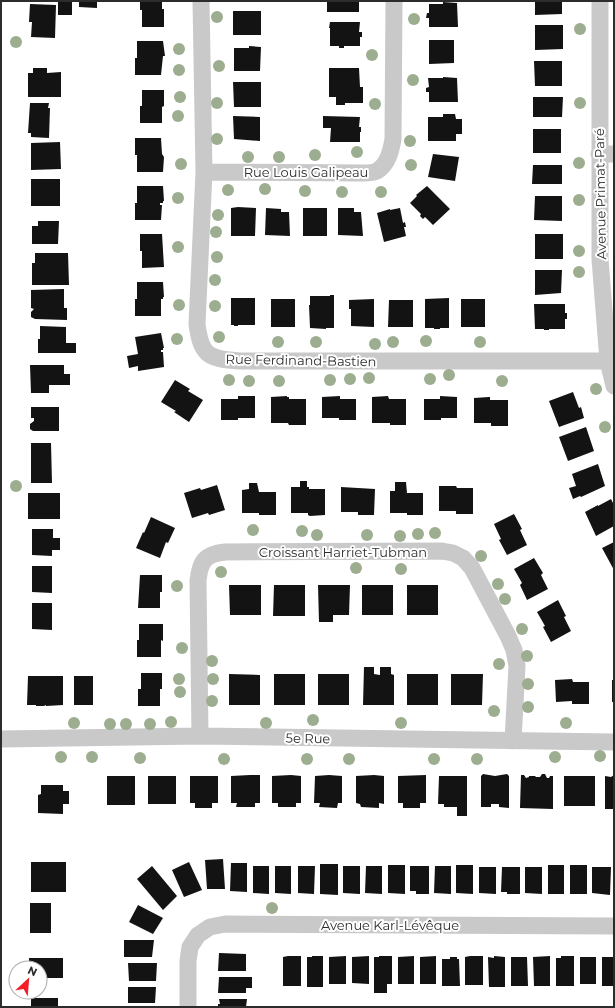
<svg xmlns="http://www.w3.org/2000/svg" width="615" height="1008" font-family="Montserrat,sans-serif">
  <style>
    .building { fill: #131313 }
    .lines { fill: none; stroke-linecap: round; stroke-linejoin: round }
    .minor { stroke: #c9c9c9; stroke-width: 17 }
    .tree { fill: #9dad90 }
    .labels { text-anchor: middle; stroke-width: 4; stroke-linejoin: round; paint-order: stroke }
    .street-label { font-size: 13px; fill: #2c2c2c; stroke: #fff }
  </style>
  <rect width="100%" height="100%" fill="#fff"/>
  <path class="building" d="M58 1H72V15H58Z
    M79 1H97V8L79 7Z
    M140 1H162V9H164V27H142V10H140Z
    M327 1H359V12H327Z
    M535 1H562V14L535 15Z
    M443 2 457 3 458 27H429V18H426L427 13H429V4H443Z
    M30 4 56 5 55 38 31 37 32 22H29Z
    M233 11H261V35H233Z
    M330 22H360L359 32H362V37H360V46H344V48H339V46H330V28H329Z
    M535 25H563V49L535 50Z
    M429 40H454V63L429 64Z
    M137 41H163L165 56H163L161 75H135V58H137Z
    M249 46 261 47 260 71H234V48H249Z
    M534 61H562V86H535Z
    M33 68H47V73L61 72V97H28V73H33Z
    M329 68H359L360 87H363V103H345V105H336V97H329Z
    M443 77 457 78 458 102H429V92H426V88L429 87 428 78H443Z
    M233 82H261V107H234Z
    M142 90H164V106L162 107V123H140V106H142Z
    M533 97H563L562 117H533Z
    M30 103H49L48 108H50L49 138 31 137V133H28Z
    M443 114H455L456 119H462V134H456V141H428V117H443Z
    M233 116 260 117V141L234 139Z
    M323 116 360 117 359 127H361V132H360V142H330L331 128H323Z
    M533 129H561V153H533Z
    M135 138H161L162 154 164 157 163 172H137V155H135Z
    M60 142 61 169 31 170V143Z
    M433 154 459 157 455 181 428 177Z
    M533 165H562V184H532Z
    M31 179H60V206H31Z
    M137 186H163L164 201H163V203H160V205H162L161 220H135V203H137Z
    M427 186 450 209 433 225 425 217 423 219 420 216 421 214 410 203 417 196 416 195Z
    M535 196H562V221L534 220Z
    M238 207 256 208 255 236H231V208Z
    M266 208 281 209V212H289L290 236 265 235Z
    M303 208H327V236H303Z
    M338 208H354V212H361L363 236 338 235Z
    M400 208 403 223 405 222 406 227H404L406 236 384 242 377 213 390 209V210Z
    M38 221H59L58 244H32V226H38Z
    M140 234H162L164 267 142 268V251H140Z
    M535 234H563V259H535Z
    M35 253H68L69 285H32V263H35Z
    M535 270H562L561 293 535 295Z
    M137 282H163L164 297H163V299H161V316H135V299H137Z
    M64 289V308H67V320L35 319 31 317V312L34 309 31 308V290Z
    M330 295H334V328H326V329L310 328 309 305H310V296H330Z
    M231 298H255V325H238V326H234V325H231Z
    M449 298V328H440V329H434V328H425V299Z
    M271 299H295V327H271Z
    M374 299V327L351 326V309H349V300Z
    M461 299H485V327H461Z
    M389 300H413V327H388Z
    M534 304H565V313H567V319H565V329H549V330H544V329H535Z
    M40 326 66 327V343H76V353H38V339H40Z
    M161 333 164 348H163V350H161V352H163L164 367 138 371V366L129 368 127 356 138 354 135 337Z
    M30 365H64V374H70V385H49V393H31Z
    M175 380 190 389 188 391 203 400 189 422 174 412 176 411 161 402Z
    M573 392 579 408 581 407 584 418 559 427 549 401Z
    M238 396H255V418H238V420H221V399H238Z
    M287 396V397H289V399H306V425H289L288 423H271V397Z
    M340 396V399H356V420H339V418H322V397Z
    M388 396 389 399H406V425H390V423H372V397Z
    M440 396 457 397V418H441V420H424V399H440Z
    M489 397H490V400H508V426H491V423H474V398Z
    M31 407H59V431H33L30 429V424L34 421V418H31Z
    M586 427 594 451 568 461 559 437Z
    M31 443H51L52 483H31Z
    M598 464 605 486 581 497 580 496 573 499 569 488 576 486 572 474Z
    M300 481H307V487H309V489H325V515L310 516 308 515V513H291V487H300Z
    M395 482H406L407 493H423V515H407V513H390V491H395Z
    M249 483H257L259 492H276V515H259V513H242V490L249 489Z
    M217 485 225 510 209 515 208 513 192 518 184 493 200 488 201 490Z
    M439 486H456L457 488H473V514H456V511H439Z
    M341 487 375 489 374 515H358V512H341Z
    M28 493H60V519H28Z
    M611 499 614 505V526L596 536 585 512 598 505V506Z
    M514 514 522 529 520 530 527 545 507 555 499 540 501 539 494 524Z
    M151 517 175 528 168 543 166 542 160 558 136 548 143 532 144 533Z
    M32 529H53V538H60V550H52V556L32 555Z
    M614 542V570L602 548Z
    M534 558 543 573 541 575 548 589 527 600 520 585 522 583 514 569Z
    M32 566H52V593L32 592Z
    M140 575H162V592H160V608H138Z
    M229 585H261V615H230Z
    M274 585H305V616H273Z
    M318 585H350L349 615H333V622H319Z
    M362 585H393V615H362Z
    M407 585H438V615H407Z
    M558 600 566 616 564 617 571 631 551 642 543 627 545 626 537 612Z
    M32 603H52V630L32 629Z
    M139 624H163V641L161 640V657H137V640H139Z
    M364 667H374V674L380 675V667H391V674L394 675V705H363Z
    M141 673H162V689H160V706H138V689H141Z
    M229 674 260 675V705H229Z
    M274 674H305V705H274Z
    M318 674H349V705H318Z
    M407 674H438V705H407Z
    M451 674H483L482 705H451Z
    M28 676H63V705L46 706V705L44 706H36V705H27Z
    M74 676H93V705H74Z
    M572 679 573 682H589V704H572V701L556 702 555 680Z
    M612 680H614V702H612Z
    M483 774 495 776 507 774 509 776V808L499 807V804H491V807H481V776Z
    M542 774H545L547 778H549L550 776H553V809L520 808 521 775H524L526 778 529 777V776H536L535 777H540Z
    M250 775H260V803H255V807H236L237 803H231V776Z
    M291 775 301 776V803H296V807H278V803H272V776Z
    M329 775 342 776V803H338L337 808 319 807 320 803H314L315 776Z
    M374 775 384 776V804L379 803V808L361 807 360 804 356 803V776Z
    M426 775V803H420V808H403V803H398V776Z
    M614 775V809H605V776L611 777Z
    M107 776H135V805H107Z
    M148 776H176V804H148Z
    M190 776H218V803H212V808H195V803H190Z
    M439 776H467V816H457V807H444V804H438Z
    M564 776H595V806H564Z
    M41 785H63V791H69V804H63V814L38 813V795L41 794Z
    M223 859 225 889H207L205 860Z
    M31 862H66V892H31Z
    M189 862 202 890 184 897 172 870Z
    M231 863H247V892L230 891Z
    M320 864H338V895L320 894Z
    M388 865H405V894L388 893Z
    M456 865H473V894L456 893Z
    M548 865H564V894H548Z
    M570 865H587V894H570Z
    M152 866 177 896 163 910 137 879Z
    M253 866H269V894L253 893Z
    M275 866H291V894L275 893Z
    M298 866H315L314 894 298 893Z
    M343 866H360V894L343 893Z
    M366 866H382V894L365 893Z
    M410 866H429V894H416V891H410Z
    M435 866H451V894L434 893Z
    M479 867H496V894L479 893Z
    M502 867H520V894H507V892H501Z
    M525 867H542V894L525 893Z
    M592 867H611L610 895 592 893Z
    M30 903H51V933H30Z
    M138 905 163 918 153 934 129 922Z
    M124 940H154L152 957H124Z
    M219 953 246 954V971H218Z
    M288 956H301V986H283V957Z
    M312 956H323V987H307V957H312Z
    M346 956V984H329V957Z
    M369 956V984L352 983V957Z
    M379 956H392V984H387V993H374V957H379Z
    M414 956V984H398V957Z
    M436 956V984H420V957Z
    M470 956H483V985H465V957Z
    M494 956 505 957V987H489L488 957 494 958Z
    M550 956V986H534L533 957Z
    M561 956H574V986H556V958H561Z
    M450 957H457V959H459L460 986H442V959H450Z
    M511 957H527L528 986H511Z
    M580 957H596V984H580Z
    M602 957H614V986H602Z
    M29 958H63V978H40V968H29Z
    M128 963H157L156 981H129Z
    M219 977H252V988H246V993H218Z
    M128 987H156L155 1003H128Z
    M31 998H58V1007H31Z
    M219 999H247L246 1007H218V1004H220Z"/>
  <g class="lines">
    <path class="minor" d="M201 1 204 172 197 324C201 356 209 359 240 361H608
      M600 1V259L608 361 614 386
      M599 154H614
      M204 172 364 173C368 173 373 173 377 171 388 164 391 151 393 139L394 1
      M200 736 198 581C200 561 205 554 225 552L442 551 453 553 463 558 472 568 508 636 514 650 517 666 513 741
      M1 739 200 736 614 742
      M188 1007V961L190 947 198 935 210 927 225 924 614 926"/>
  </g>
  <g class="tree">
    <circle cx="217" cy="17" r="6"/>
    <circle cx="414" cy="19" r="6"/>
    <circle cx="580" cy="29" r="6"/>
    <circle cx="16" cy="42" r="6"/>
    <circle cx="179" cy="49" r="6"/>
    <circle cx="372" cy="55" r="6"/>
    <circle cx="219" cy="66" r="6"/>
    <circle cx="179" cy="70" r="6"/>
    <circle cx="413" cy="80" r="6"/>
    <circle cx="180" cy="97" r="6"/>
    <circle cx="217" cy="103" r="6"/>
    <circle cx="580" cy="103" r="6"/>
    <circle cx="375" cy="104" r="6"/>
    <circle cx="178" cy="116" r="6"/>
    <circle cx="217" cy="139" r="6"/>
    <circle cx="410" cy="141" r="6"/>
    <circle cx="357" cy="152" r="6"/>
    <circle cx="315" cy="155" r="6"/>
    <circle cx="248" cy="157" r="6"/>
    <circle cx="279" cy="157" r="6"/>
    <circle cx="579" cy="163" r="6"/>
    <circle cx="181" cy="164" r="6"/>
    <circle cx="411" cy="165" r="6"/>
    <circle cx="265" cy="189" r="6"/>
    <circle cx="228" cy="190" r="6"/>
    <circle cx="305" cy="191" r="6"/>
    <circle cx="342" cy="192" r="6"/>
    <circle cx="381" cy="192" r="6"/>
    <circle cx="178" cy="198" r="6"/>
    <circle cx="579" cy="200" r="6"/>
    <circle cx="218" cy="215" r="6"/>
    <circle cx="216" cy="232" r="6"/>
    <circle cx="178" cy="247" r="6"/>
    <circle cx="579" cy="251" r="6"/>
    <circle cx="217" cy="257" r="6"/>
    <circle cx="579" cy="272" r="6"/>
    <circle cx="215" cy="280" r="6"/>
    <circle cx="179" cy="305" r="6"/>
    <circle cx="215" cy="306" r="6"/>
    <circle cx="219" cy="337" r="6"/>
    <circle cx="177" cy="339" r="6"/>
    <circle cx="426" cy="341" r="6"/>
    <circle cx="278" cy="342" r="6"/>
    <circle cx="316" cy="342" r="6"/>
    <circle cx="393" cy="342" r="6"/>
    <circle cx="480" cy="342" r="6"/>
    <circle cx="375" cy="344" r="6"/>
    <circle cx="449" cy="375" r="6"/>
    <circle cx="369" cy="378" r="6"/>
    <circle cx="350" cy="379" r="6"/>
    <circle cx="430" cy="379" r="6"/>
    <circle cx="229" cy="380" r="6"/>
    <circle cx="330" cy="380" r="6"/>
    <circle cx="249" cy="381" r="6"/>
    <circle cx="279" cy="381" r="6"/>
    <circle cx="502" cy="381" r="6"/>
    <circle cx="596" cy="389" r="6"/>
    <circle cx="605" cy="427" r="6"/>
    <circle cx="16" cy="486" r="6"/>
    <circle cx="253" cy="530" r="6"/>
    <circle cx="302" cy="531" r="6"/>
    <circle cx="435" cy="533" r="6"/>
    <circle cx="418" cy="534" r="6"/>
    <circle cx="317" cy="535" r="6"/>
    <circle cx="367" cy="535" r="6"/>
    <circle cx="400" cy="536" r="6"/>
    <circle cx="481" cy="556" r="6"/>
    <circle cx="356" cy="568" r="6"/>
    <circle cx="401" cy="569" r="6"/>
    <circle cx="221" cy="572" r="6"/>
    <circle cx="498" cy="584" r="6"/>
    <circle cx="177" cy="586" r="6"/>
    <circle cx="505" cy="599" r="6"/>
    <circle cx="522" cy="629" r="6"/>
    <circle cx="182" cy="648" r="6"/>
    <circle cx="527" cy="656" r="6"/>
    <circle cx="212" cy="661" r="6"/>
    <circle cx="499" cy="664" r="6"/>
    <circle cx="179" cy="679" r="6"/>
    <circle cx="213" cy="679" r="6"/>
    <circle cx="528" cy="684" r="6"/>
    <circle cx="180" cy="692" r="6"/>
    <circle cx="212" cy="701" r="6"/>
    <circle cx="528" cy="707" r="6"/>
    <circle cx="494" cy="711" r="6"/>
    <circle cx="313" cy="720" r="6"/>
    <circle cx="171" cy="722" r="6"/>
    <circle cx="74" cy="723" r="6"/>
    <circle cx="266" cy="723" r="6"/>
    <circle cx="401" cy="723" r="6"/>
    <circle cx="566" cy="723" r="6"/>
    <circle cx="110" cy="724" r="6"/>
    <circle cx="126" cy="724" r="6"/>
    <circle cx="150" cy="724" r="6"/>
    <circle cx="600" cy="756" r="6"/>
    <circle cx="61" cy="757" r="6"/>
    <circle cx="92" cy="757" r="6"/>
    <circle cx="555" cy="757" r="6"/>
    <circle cx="140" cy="758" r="6"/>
    <circle cx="224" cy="759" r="6"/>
    <circle cx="307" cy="759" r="6"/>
    <circle cx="349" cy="759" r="6"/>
    <circle cx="434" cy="759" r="6"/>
    <circle cx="477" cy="759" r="6"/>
    <circle cx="272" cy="908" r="6"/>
  </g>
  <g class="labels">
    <g class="street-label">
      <text x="306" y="177">Rue Louis Galipeau</text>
      <text transform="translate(600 194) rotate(-91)" y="5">Avenue Primat-Paré</text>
      <text transform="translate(301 360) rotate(1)" y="5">Rue Ferdinand-Bastien</text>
      <text x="343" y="557">Croissant Harriet-Tubman</text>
      <text transform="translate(308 738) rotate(1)" y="5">5e Rue</text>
      <text x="390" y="930">Avenue Karl-Lévêque</text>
    </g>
  </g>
  <rect width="615" height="1008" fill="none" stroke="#2c2c2c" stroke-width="4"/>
  <g transform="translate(28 980) rotate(26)"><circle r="19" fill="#ffffff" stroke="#ababab"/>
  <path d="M0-3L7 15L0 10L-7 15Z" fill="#f31d26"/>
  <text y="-6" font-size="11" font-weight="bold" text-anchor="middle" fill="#2c2c2c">N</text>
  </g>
</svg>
